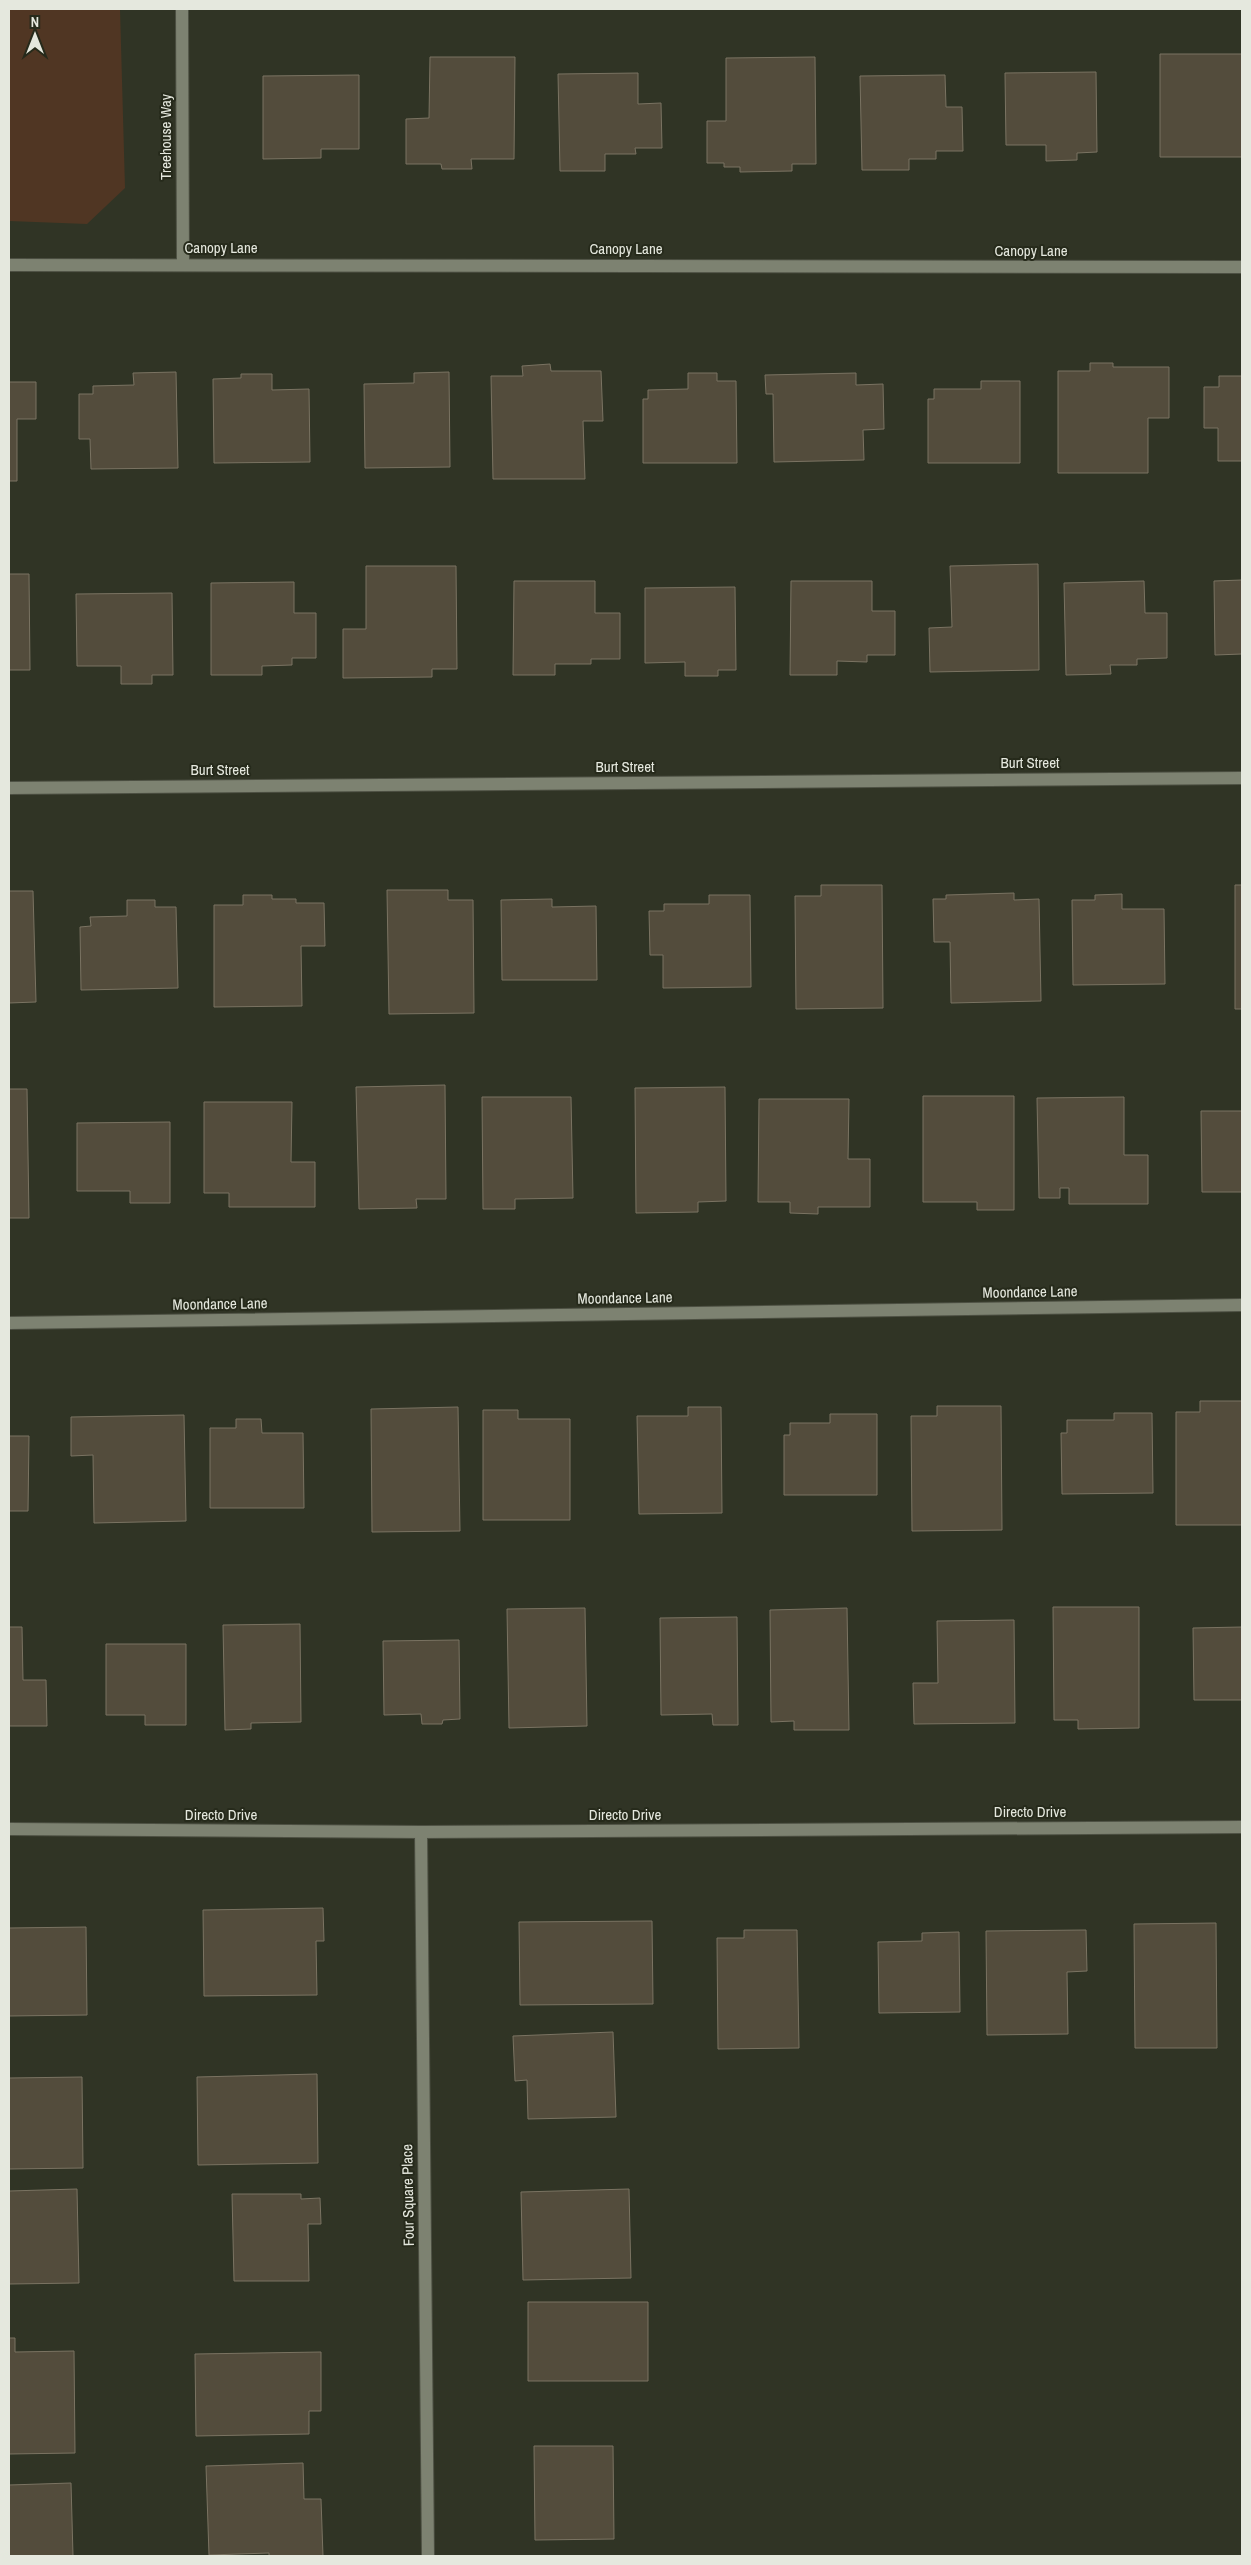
<svg xmlns="http://www.w3.org/2000/svg" width="1251" height="2565" font-family="'Archivo Narrow',sans-serif">
  <style>
    .green { fill: #503623 }
    .building { fill: #534c3c; stroke: #7a7362 }
    .lines { fill: none; stroke-linecap: round; stroke-linejoin: round }
    .minor-casing { stroke: #4d5043; stroke-width: 14 }
    .minor { stroke: #7d8271; stroke-width: 12 }
    .labels { text-anchor: middle; stroke-width: 4; stroke-linejoin: round; paint-order: stroke }
    .street-label { font-size: 15px; fill: #e5e8de; stroke: #262a1b }
  </style>
  <rect width="100%" height="100%" fill="#303425"/>
  <path class="green" d="M9 9H120L125 188 87 224 9 221Z"/>
  <path class="building" d="M1160 54H1242V157H1160Z
    M430 57H515L514 159H471L472 169H442L441 164H406V119L429 118Z
    M815 57 816 164H792V171L740 172V167H724V163H707V121H726V58Z
    M1096 72 1097 152 1077 153V160L1046 161V145H1006L1005 73Z
    M638 73V104L661 103 662 148H635L636 154H605V171H560L558 74Z
    M359 75V149H321V158L263 159V76Z
    M945 75 946 107H962L963 151H936V159H909V170H862L860 76Z
    M1090 363H1113V367H1169V418H1148V473H1058V371H1090Z
    M550 364 551 371H601L603 421H583L585 479H493L491 376H523L522 366Z
    M176 372 178 468 91 469 90 439H79V394H93V386L134 385 133 373Z
    M449 372 450 467 365 468 364 384 414 383V373Z
    M688 373H717V381H736L737 463H643V399H648V390L688 389Z
    M856 373V385L883 384 884 429 863 430 864 460 774 462 773 394H766L765 375Z
    M241 374H272V390L309 389 310 462 214 463 213 379 241 378Z
    M1219 376H1242V461H1218V428H1204V387H1219Z
    M981 381H1020V463H928V399H934V389H981Z
    M9 382H36V419H17V481H9Z
    M1038 564 1039 670 930 672 929 628 952 627 950 566Z
    M366 566H456L457 669H432V677L343 678V629H366Z
    M9 574H29L30 670H9Z
    M1242 580V654L1215 655 1214 581Z
    M514 581H595V613H620V659H591V664H555V675H513Z
    M791 581H872V611H895V655H867V662L837 661V675H790Z
    M1144 581 1145 613H1167V658L1137 659V665H1110L1111 674 1066 675 1064 583Z
    M294 582V613H316V658H292V665L262 666V675H211V583Z
    M735 587 736 670H718V676H685V662L645 663V588Z
    M172 593 173 675H152V684H121V666H77L76 594Z
    M821 885H882L883 1008 796 1009 795 896H821Z
    M1235 885H1242V1009H1235Z
    M387 890H448V900H473L474 1013 389 1014Z
    M9 891H33L36 1002 9 1003Z
    M1014 893V900L1039 899 1041 1001 951 1003 950 942H934L933 899H946V895Z
    M1122 894V909H1164L1165 984 1073 985 1072 900H1095V895Z
    M243 895H272V899H296V903H324L325 946H301L302 1006 214 1007V905H243Z
    M709 895H750L751 987 663 988V955H650L649 911H664V904H709Z
    M552 899V907L596 906 597 980H502L501 900Z
    M127 900H155V907H176L178 988 81 990 80 927 91 926 90 917 127 916Z
    M445 1085 446 1199H416L417 1208 359 1209 356 1087Z
    M725 1087 726 1201 698 1202V1212L636 1213 635 1088Z
    M9 1089H27L29 1218H9Z
    M923 1096H1014V1210H977V1202H923Z
    M482 1097H571L573 1198 515 1199V1209H483Z
    M1124 1097V1155H1148V1204H1069V1188H1060V1198H1039L1037 1098Z
    M759 1099H849L848 1159H870V1207H818V1214L790 1213V1202H758Z
    M204 1102H292L291 1162H315V1207H229V1193H204Z
    M1201 1111H1242V1192H1202Z
    M170 1122V1203H130V1191H77V1123Z
    M1200 1401H1242V1525H1176V1412H1200Z
    M937 1406H1001L1002 1530 912 1531 911 1416H937Z
    M458 1407 460 1531 372 1532 371 1409Z
    M688 1407H721L722 1513 639 1514 637 1416H688Z
    M483 1410H518V1419H570V1520H483Z
    M1114 1413H1152L1153 1493 1062 1494 1061 1433H1067V1420H1114Z
    M830 1414H877V1495H784V1435H790V1423H830Z
    M184 1415 186 1521 94 1523 93 1455 71 1456V1417Z
    M236 1419H261L262 1433H303L304 1508H210V1428H236Z
    M9 1436H29L28 1511H9Z
    M1053 1607H1139V1728L1078 1729V1720H1054Z
    M585 1608 587 1726 509 1728 507 1609Z
    M847 1608 849 1730H794V1721L771 1722 770 1610Z
    M737 1617 738 1725H713L712 1714 661 1715 660 1618Z
    M1014 1620 1015 1723 914 1724 913 1683H938L937 1621Z
    M300 1624 301 1722 251 1723V1729L225 1730 223 1625Z
    M9 1627H22L23 1680H46L47 1726H9Z
    M1242 1627V1719V1700H1194L1193 1628Z
    M459 1640 460 1719 443 1720 442 1724H422L421 1714 384 1715 383 1641Z
    M106 1644H186V1725H145V1715H106Z
    M323 1908 324 1941H316L317 1995 204 1996 203 1910Z
    M652 1921 653 2004 520 2005 519 1922Z
    M1216 1923 1217 2048H1135L1134 1924Z
    M86 1927 87 2015 9 2016V1928Z
    M744 1930H797L799 2048 718 2049 717 1938H744Z
    M1086 1930 1087 1971 1067 1972 1068 2034 987 2035 986 1931Z
    M959 1932 960 2012 879 2013 878 1942 922 1941V1933Z
    M613 2032 616 2117 528 2119 527 2080 515 2081 513 2036Z
    M317 2074 318 2163 198 2165 197 2077Z
    M82 2077 83 2168 9 2169V2078Z
    M77 2189 79 2283 9 2284V2191Z
    M629 2189 631 2278 523 2280 521 2192Z
    M232 2194H301V2199L320 2198 321 2224H308L309 2281H234Z
    M528 2302H648V2381H528Z
    M9 2338H15V2352L74 2351 75 2453 9 2454Z
    M321 2352V2411H309V2434L196 2436 195 2354Z
    M534 2446H613L614 2539 535 2540Z
    M303 2463 304 2499H321L323 2556H269V2553L209 2555 206 2466Z
    M71 2483 73 2556H9V2485Z"/>
  <g class="lines">
    <defs>
      <path id="minor" d="M182 9 183 264
        M9 265 1242 267
        M9 788 1242 778
        M9 1323 1242 1305
        M9 1829 421 1832 1242 1827
        M421 1832 428 2556"/>
    </defs>
    <use href="#minor" class="minor-casing"/>
    <use href="#minor" class="minor"/>
  </g>
  <g class="labels">
    <g class="street-label">
      <text transform="translate(166 137) rotate(-90)" y="5">Treehouse Way</text>
      <text x="221" y="253">Canopy Lane</text>
      <text x="626" y="254">Canopy Lane</text>
      <text x="1031" y="256">Canopy Lane</text>
      <text x="1030" y="768">Burt Street</text>
      <text x="625" y="772">Burt Street</text>
      <text x="220" y="775">Burt Street</text>
      <text transform="translate(1030 1292) rotate(-1)" y="5">Moondance Lane</text>
      <text transform="translate(625 1298) rotate(-1)" y="5">Moondance Lane</text>
      <text transform="translate(220 1304) rotate(-1)" y="5">Moondance Lane</text>
      <text x="1030" y="1817">Directo Drive</text>
      <text x="221" y="1820">Directo Drive</text>
      <text x="625" y="1820">Directo Drive</text>
      <text transform="translate(408 2195) rotate(-91)" y="5">Four Square Place</text>
    </g>
  </g>
  <rect width="1251" height="2565" fill="none" stroke="#e5e8de" stroke-width="20"/>
  <g transform="translate(35 35)" stroke="#262a1b" stroke-width="4" paint-order="stroke">
  <path d="M0-4L9 19L0 12L-9 19Z" fill="#e5e8de"/>
  <text y="-8" font-size="14" font-weight="bold" text-anchor="middle" fill="#e5e8de">N</text>
  </g>
</svg>
